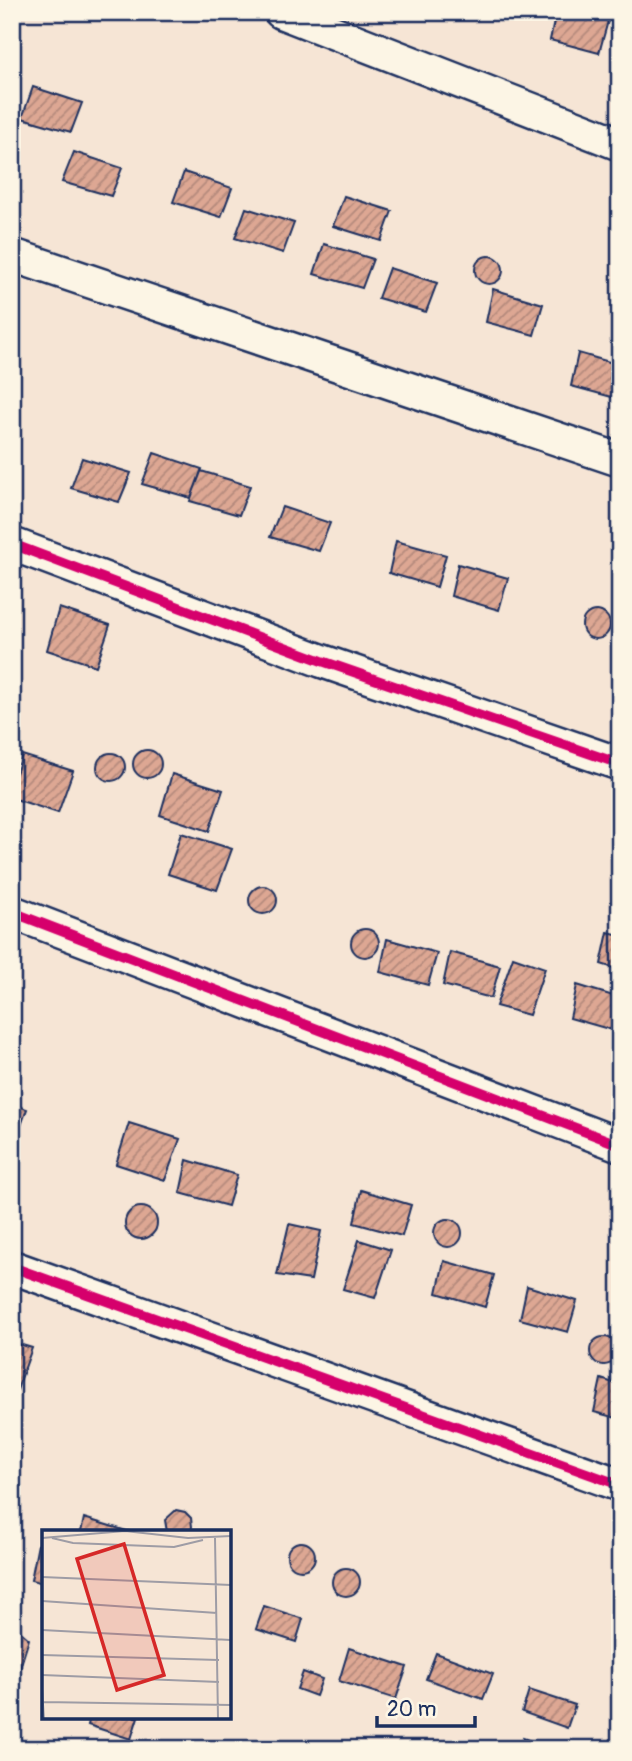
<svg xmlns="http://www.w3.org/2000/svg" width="632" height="1761" font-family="Pangolin,sans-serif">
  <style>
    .building { fill: url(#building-hatch); stroke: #1b2f5e; stroke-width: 2 }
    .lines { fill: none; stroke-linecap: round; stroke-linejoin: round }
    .street-casing { stroke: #1b2f5e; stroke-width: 37 }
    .street { stroke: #fcf5e5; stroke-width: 32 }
    .cycleway-casing { stroke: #fcf5e5; stroke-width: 15 }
    .cycleway { stroke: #d6006c; stroke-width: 10 }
    .inset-road { fill: none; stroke: #9e9ca5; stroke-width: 2 }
    .view { fill: #d62828; fill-opacity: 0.15; stroke: #d62828; stroke-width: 3.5 }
    .inset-edge { fill: none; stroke: #1b2f5e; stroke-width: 3.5 }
  </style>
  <defs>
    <pattern id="building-hatch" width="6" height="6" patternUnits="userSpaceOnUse" patternTransform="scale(1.75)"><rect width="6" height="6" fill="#dda793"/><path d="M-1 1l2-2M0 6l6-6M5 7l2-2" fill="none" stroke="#b2887b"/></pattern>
  </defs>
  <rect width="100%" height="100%" fill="#f6e5d5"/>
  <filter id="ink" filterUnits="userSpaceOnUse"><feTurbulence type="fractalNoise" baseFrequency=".0143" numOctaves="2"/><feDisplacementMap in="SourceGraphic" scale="14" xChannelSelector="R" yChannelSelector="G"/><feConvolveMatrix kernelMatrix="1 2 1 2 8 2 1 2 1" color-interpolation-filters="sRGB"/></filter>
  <g filter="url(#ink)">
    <path class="building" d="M556 12H576L608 21 599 53 550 40Z
      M33 87 82 103 71 132 22 118Z
      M74 152 122 168 111 196 62 182Z
      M184 172 232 188 221 217 173 202Z
      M344 196 392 211 381 241 333 226Z
      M246 208 294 223 283 253 235 238Z
      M324 244 373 259 362 288 314 274Z
      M475 270a14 14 0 1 1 28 0a14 14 0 1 1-28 0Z
      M389 268 437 283 426 312 378 298Z
      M493 289 543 304 534 335 486 322Z
      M578 353 620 365 619 399 571 386Z
      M154 453 202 469 191 498 142 484Z
      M82 458 131 473 119 502 71 488Z
      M201 471 250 486 239 515 190 501Z
      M282 507 330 523 319 551 270 537Z
      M396 541 446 555 437 587 389 573Z
      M458 564 508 578 499 610 451 596Z
      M59 608 110 625 96 666 47 650Z
      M582 625a14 14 0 1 1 28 0a14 14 0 1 1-28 0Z
      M133 764a14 14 0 1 1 28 0a14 14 0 1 1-28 0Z
      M97 767a14 14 0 1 1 28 0a14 14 0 1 1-28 0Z
      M22 755 73 771 58 813 12 798V786Z
      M172 774 223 790 209 831 160 815Z
      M181 833 232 849 217 890 168 874Z
      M249 900a14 14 0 1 1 28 0a14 14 0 1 1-28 0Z
      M351 943a14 14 0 1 1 28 0a14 14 0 1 1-28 0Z
      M608 932 620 935V970L601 964Z
      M387 939 437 953 428 985 380 972Z
      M450 952 500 966 491 998 443 985Z
      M513 957 545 968 529 1015 496 1006Z
      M577 985 620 998 619 1032 570 1018Z
      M12 1104 27 1109 12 1150Z
      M129 1123 180 1139 165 1180 116 1164Z
      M187 1160 237 1175 228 1206 180 1193Z
      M361 1190 411 1205 402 1236 354 1223Z
      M125 1223a16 16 0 1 1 32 0a16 16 0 1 1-32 0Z
      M434 1233a14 14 0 1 1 28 0a14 14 0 1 1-28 0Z
      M289 1224 321 1231 311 1280 277 1275Z
      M359 1240 391 1250 375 1298 343 1289Z
      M444 1261 494 1275 485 1307 437 1293Z
      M527 1286 577 1301 568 1332 520 1319Z
      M590 1351a14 14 0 1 1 28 0a14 14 0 1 1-28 0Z
      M12 1342 32 1348 17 1390 12 1388Z
      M601 1379 620 1385V1419L594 1412Z
      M176 1510 185 1512 191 1518 192 1527 190 1532H167L165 1520Z
      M84 1518 130 1532H81Z
      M287 1556a14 14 0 1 1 28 0a14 14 0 1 1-28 0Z
      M38 1544 44 1546V1583L31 1580Z
      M332 1582a14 14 0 1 1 28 0a14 14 0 1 1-28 0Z
      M264 1606 303 1619 296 1642 256 1629Z
      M12 1624 29 1639 12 1693Z
      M349 1648 407 1667 396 1699 339 1681Z
      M436 1653 493 1674 483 1699 426 1679Z
      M303 1672 322 1679 316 1696 297 1689Z
      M529 1690 575 1705 567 1728 522 1712Z
      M90 1717H138L131 1739 88 1725Z
      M523 1738 537 1743 535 1749H520Z"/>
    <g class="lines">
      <defs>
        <path id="street" d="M281 12 620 144
          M12 255 620 460
          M12 544 322 661 620 764
          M12 912 620 1145
          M12 1267 620 1485"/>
      </defs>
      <use href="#street" class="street-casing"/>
      <use href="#street" class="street"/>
      <defs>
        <path id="cycleway" d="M12 544 322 661 620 764
          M12 912 620 1145
          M12 1267 620 1485"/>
      </defs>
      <use href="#cycleway" class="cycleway-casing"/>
      <use href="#cycleway" class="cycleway"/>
    </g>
  </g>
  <g transform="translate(42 1530)">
    <rect width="189" height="189" fill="#f6e5d5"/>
    <path class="inset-road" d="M0 8 83 1 146 8 189 6M10 8 31 13 132 17 161 10M173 8 176 189M0 47 189 55M0 71 175 83M0 100 189 110M0 125 177 130M0 145 177 152M0 159 2 189M1 172 189 175"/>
    <path class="view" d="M82 14 122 145 75 160 35 29Z"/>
    <rect width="189" height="189" class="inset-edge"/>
  </g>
  <rect width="632" height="1761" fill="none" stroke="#fcf5e5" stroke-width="42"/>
  <rect x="21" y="21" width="590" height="1719" fill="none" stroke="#1b2f5e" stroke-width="2.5" filter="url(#ink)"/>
  <path d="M377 1716v10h98v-10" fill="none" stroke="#1b2f5e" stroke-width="3.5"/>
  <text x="387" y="1716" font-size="21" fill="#1b2f5e" stroke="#fcf5e5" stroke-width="5" paint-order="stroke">20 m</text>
</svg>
